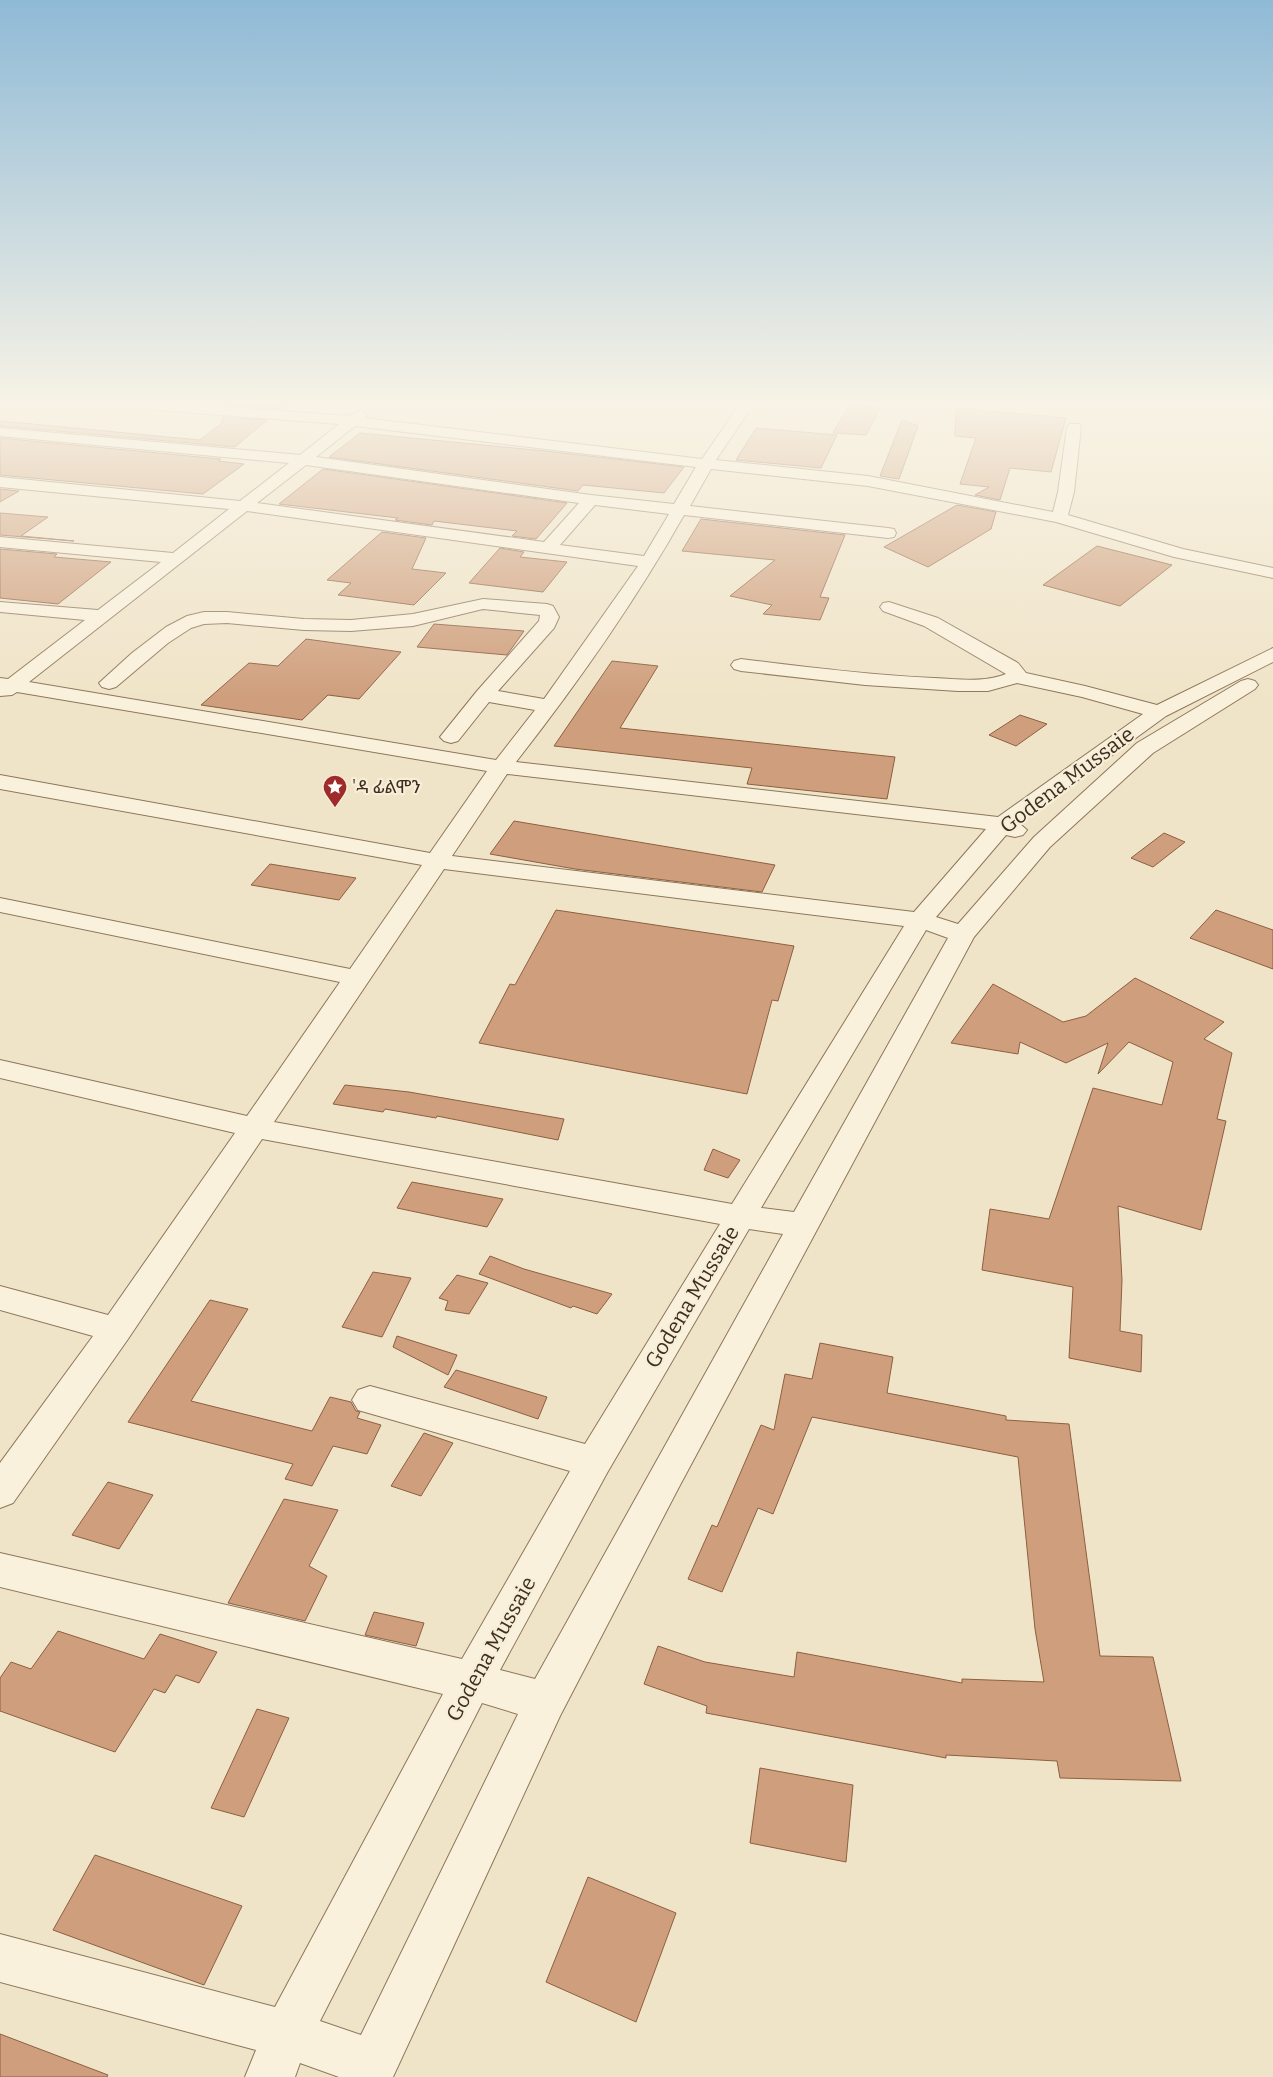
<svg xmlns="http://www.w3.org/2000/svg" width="1273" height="2077" font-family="Bitter,'Noto Sans Ethiopic',serif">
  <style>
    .building { fill: #cf9f7d; stroke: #8d5f41 }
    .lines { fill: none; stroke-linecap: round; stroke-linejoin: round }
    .minor-casing { stroke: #8d765c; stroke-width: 2 }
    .minor { fill: #faf1dc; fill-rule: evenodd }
    .labels { text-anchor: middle; stroke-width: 4.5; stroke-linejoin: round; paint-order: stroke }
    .poi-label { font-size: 18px; fill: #3d2e20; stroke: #f7eed8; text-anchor: start }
    .near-street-label { font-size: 21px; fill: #3d2e20; stroke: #f7eed8 }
  </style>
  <rect width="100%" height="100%" fill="#f0e4c8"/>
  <path class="building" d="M225 405H286L281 409Z
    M849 405 880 408 866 435 833 433Z
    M956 408 1066 418 1051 472 1010 468 1000 500 975 495 989 487 960 484 976 438 955 436Z
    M223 417 267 420 235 447 0 426V421L200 440 222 423Z
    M902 420 918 426 899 479 880 476Z
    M756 428 837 435 821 468 736 460Z
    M360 433 545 451 684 467 664 493 583 485 578 491 329 457Z
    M0 438 221 459 218 461 244 464 203 494 0 475Z
    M323 469 567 503 536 539 512 536 517 531 434 521 432 525 395 520 398 518 279 504Z
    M0 489 19 491 0 502Z
    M957 505 996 512 991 529 928 567 884 547Z
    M0 513 48 517 21 536 74 541 0 535Z
    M701 519 845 535 820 597 829 598 820 620 763 614 772 605 730 596 775 560 682 551Z
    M382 532 426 538 412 569 446 573 414 605 338 595 351 583 327 580Z
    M1097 546 1172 565 1120 606 1043 585Z
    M500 548 524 552 520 557 567 562 543 592 469 583Z
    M0 549 57 554 54 557 111 562 58 604 0 598Z
    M434 624 524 631 507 655 417 647Z
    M306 639 401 652 359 699 328 695 302 720 201 705 249 663 278 666Z
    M612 661 658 666 620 728 895 757 887 799 747 784 752 768 554 746Z
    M1020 715 1047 724 1016 746 989 735Z
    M514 821 775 865 762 892 575 869 490 854Z
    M1164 833 1185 842 1153 867 1131 858Z
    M270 864 356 878 339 900 251 885Z
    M556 910 794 946 778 1001 772 1000 747 1094 479 1043 510 984 515 985Z
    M1216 910 1273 930V969L1190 938Z
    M1135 978 1224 1022 1204 1039 1232 1053 1217 1119 1226 1121 1201 1230 1118 1206 1122 1280 1120 1331 1142 1335 1141 1372 1069 1358 1073 1287 982 1270 990 1209 1049 1219 1093 1088 1162 1105 1173 1062 1129 1042 1098 1074 1108 1043 1066 1063 1020 1042 1018 1054 951 1043 993 984 1063 1022 1086 1016Z
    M345 1085 409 1092 564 1119 558 1140 437 1116 436 1118 385 1109 383 1112 333 1104Z
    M713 1149 740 1160 728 1178 704 1170Z
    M412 1182 503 1199 487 1227 397 1208Z
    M490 1256 524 1269 612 1294 597 1314 573 1306 571 1308 479 1274Z
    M373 1272 411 1278 382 1337 342 1327Z
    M457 1275 488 1283 469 1314 445 1310 448 1301 439 1298Z
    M210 1300 248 1309 191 1401 312 1431 330 1397 351 1402 356 1411 360 1412 357 1418 381 1425 367 1454 333 1446 312 1486 285 1479 293 1464 128 1422Z
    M397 1336 457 1355 448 1375 393 1347Z
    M820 1343 893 1357 887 1393 1006 1416V1420L1069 1424 1100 1656 1153 1657 1181 1781 1060 1778 1057 1761 946 1755V1758L706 1713 707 1706 644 1684 658 1646 705 1662 794 1677 797 1652 962 1683V1679L1044 1682 1035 1629 1018 1457 812 1417 773 1514 758 1508 722 1592 688 1579 712 1525 717 1527 761 1425 774 1430 785 1374 812 1379Z
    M456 1370 547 1397 538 1419 444 1387Z
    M424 1433 453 1443 421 1496 391 1486Z
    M108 1482 153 1495 119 1549 72 1535Z
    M284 1499 338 1510 309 1566 327 1576 305 1621 228 1603Z
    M374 1612 424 1623 416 1646 365 1635Z
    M58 1631 144 1659 160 1634 217 1652 199 1683 176 1675 165 1693 154 1689 115 1752 0 1711V1678L11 1662 31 1669Z
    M257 1709 289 1718 244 1817 211 1808Z
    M760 1768 853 1785 846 1862 750 1843Z
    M95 1855 242 1906 204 1985 53 1930Z
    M588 1877 676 1913 636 2022 546 1982Z
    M0 2034 108 2075 107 2077H0Z"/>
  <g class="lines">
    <defs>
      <path id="minor" d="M136 405H199L349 416 360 411 365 412 367 415 365 418 702 459 739 405H753L716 460 868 476 1053 512 1058 492 1067 427 1069 424H1079L1081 427 1074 492 1068 515 1183 549 1273 568V578L1174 557 1056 522 868 486 711 469 690 506 888 528 894 529 896 533 894 537 888 538 684 515C635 602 577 684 516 762L998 817 1143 714 1082 697 1017 683 988 691H958L865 685 741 671 734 669 731 665 734 661 741 659C805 667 870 675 934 678 958 679 984 683 1006 674L924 626 883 611 880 607 883 603 889 602 938 618 1018 663 1026 673 1085 686 1157 705 1273 648V662L1166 716 1019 823 1027 830 1023 835 1015 837 1006 835 936 917 958 924 1034 837 1137 743 1241 681 1248 679 1255 681 1258 685 1255 689 1153 753 1050 847 974 937 679 1487 560 1716 393 2077H339L300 2063 295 2077H245L256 2050 0 1982V1934L275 2007 443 1694 0 1587V1553L462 1659 570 1471 358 1410 352 1400 358 1390 370 1386 585 1444 720 1224 262 1139 128 1339 13 1503 0 1508V1463L93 1336 0 1310V1286L108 1315 235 1133 0 1078V1060L247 1116 340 982 0 912V898L350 969 422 865 0 789V775L430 853 487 771 17 692 12 695 0 696V678L8 679 85 620 0 612V602L98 610 161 562 0 547V537L173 553 229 509 0 487V477L240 501 289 463 0 436V428L300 455 339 424 143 409ZM355 426 696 467 674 504 591 495 316 457ZM306 465 579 503 544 542 257 503ZM595 505 669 514 644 556 560 545ZM247 511 638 566 544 699 498 691 554 628 559 617 553 606 547 604 483 599 413 614 351 620 304 619 227 612H204L187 616 166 627 132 653 99 683 102 687 109 689 116 687 168 643 191 628 204 624 227 623 304 630 351 631 413 626 483 609 540 615 539 621 477 691 440 737 444 741 451 743 458 741 489 702 535 710 496 760 29 682ZM507 774 986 829 914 912 452 856ZM444 869 904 926 732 1204 274 1122ZM926 930 948 938 794 1212 761 1208ZM749 1229 783 1234 535 1679 500 1670 607 1473ZM482 1703 518 1714 361 2035 320 2021Z"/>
    </defs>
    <use href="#minor" class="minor-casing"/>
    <use href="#minor" class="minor"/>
  </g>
  <linearGradient id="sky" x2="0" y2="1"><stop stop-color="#8fbad6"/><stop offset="0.58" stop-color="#f8f3e6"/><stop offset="1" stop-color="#f8f3e6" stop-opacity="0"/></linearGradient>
  <rect width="1273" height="696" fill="url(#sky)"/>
  <defs>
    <symbol id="sight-pin" viewBox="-11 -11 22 30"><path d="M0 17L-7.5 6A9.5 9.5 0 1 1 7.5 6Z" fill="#9e2a2b" stroke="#f7eed8"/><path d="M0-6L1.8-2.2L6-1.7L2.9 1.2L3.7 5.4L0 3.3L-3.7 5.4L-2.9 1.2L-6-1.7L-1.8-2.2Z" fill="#fff"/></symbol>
  </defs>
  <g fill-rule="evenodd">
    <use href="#sight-pin" x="321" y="773" width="28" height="38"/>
  </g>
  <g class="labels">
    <g class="poi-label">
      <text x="352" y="793">'ዳ ፊልሞን</text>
    </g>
    <g class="near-street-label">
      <text transform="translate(1067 780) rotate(-37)" y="7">Godena Mussaie</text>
      <text transform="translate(692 1297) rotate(-59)" y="7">Godena Mussaie</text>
      <text transform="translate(491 1649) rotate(-61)" y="7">Godena Mussaie</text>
    </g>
  </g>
</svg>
